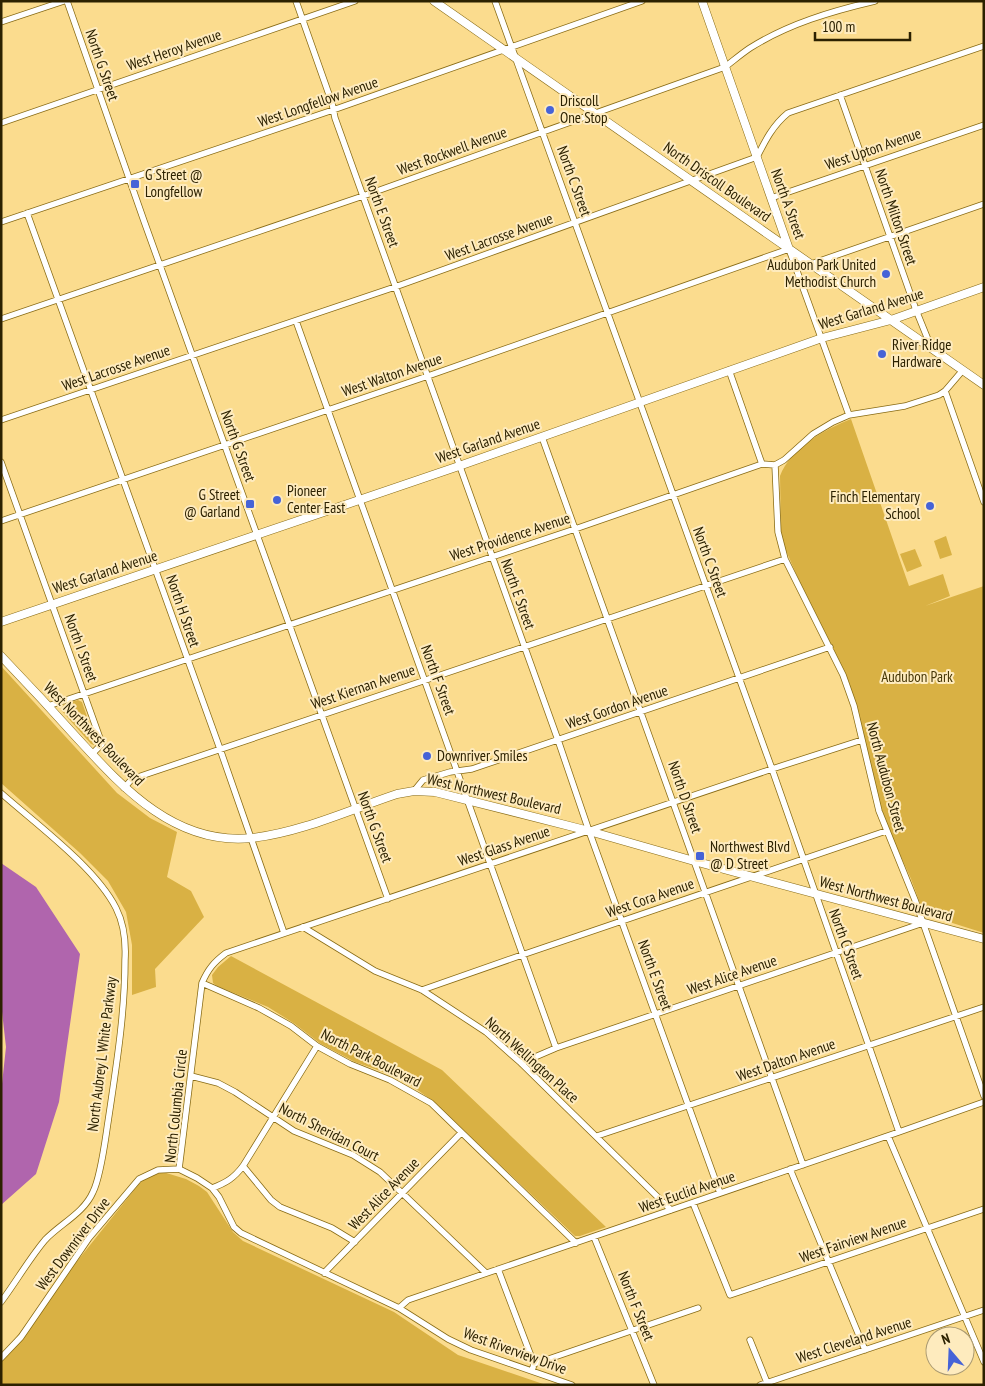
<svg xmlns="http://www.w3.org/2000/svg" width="985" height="1386" font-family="'PT Sans Narrow',sans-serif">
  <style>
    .green { fill: #d9b144 }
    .water { fill: #b065ad }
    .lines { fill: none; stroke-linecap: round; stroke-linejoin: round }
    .street-casing { stroke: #886b15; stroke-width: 7 }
    .secondary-casing { stroke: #886b15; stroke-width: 9 }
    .street { stroke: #fff; stroke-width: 5.5 }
    .secondary { stroke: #fff; stroke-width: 8 }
    .poi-dot { fill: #4663d7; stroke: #feebbe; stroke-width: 2 }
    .labels { text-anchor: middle; stroke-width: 4; stroke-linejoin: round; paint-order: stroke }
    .street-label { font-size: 15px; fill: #2c2100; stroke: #feebbe }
    .poi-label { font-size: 15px; fill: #2c2100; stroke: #feebbe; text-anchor: start }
    .park-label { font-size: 15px; fill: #473707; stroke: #feebbe }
  </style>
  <rect width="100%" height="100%" fill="#fbdc8e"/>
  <path class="green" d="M851 419 909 586 943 574 950 596 925 606 984 586V933L924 914 911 879 889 830 877 795 858 711 850 686 827 637 811 608 784 546 781 532 780 476C790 449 825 429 851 419Z
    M946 536 952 555 940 559 934 541Z
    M915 549 922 566 907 572 900 554Z
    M1 666 117 793 150 818 177 832 167 877 191 891 204 917 155 969 156 987 132 995V945L126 912 108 881 80 853 1 783Z
    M78 700 82 702 95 740 94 745 91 744 61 710 64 704Z
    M231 956 442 1070 606 1227 580 1236H575L433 1101 409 1084 389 1074 355 1062 321 1044 295 1024 268 1007 217 986 213 983 212 975 218 967Z
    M163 1172 186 1179 199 1186 207 1192 233 1232 243 1241 394 1312 458 1355 546 1385H1V1356L139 1184 147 1177Z"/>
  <path class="water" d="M1 863 36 887 80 954 59 1102 36 1174 1 1205V1093L6 1047 1 1003Z"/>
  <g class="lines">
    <defs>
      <path id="street" d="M67 1 144 221 388 899
        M296 1 332 103 335 118 558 740 589 831 720 1193
        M495 1 772 769 899 1132
        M1 22 64 1
        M840 95 916 310 931 347
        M1 123 355 1
        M771 198 984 125
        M27 213 220 749 284 933
        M1 222 333 110 642 1
        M811 264 984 204
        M1 319 363 196 725 67C733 61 741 54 750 48 788 24 832 11 875 1
        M296 321 556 1048
        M729 370 762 464
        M945 391 984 502
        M1 420 395 287 757 157C765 141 773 125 788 113L984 46
        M542 437 803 1165
        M1 462 102 744 92 754
        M775 465 778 532 785 559 843 675 854 706 879 811 915 900 984 1096
        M1 521 428 376 789 249 849 415
        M48 706 575 529 762 464 775 465 784 460 813 434 833 422 849 415 905 406 939 395 945 391 963 370
        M124 788 132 779 785 559
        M414 791 423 780 450 772 472 769 830 647
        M1 793C36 824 95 867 116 908 124 924 126 943 125 960 125 1014 116 1068 108 1122 105 1141 101 1176 93 1192 84 1213 60 1224 45 1240 29 1259 16 1282 1 1302
        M303 927 375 971 422 990 486 1032 521 1063 671 1210
        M202 983 259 1008 291 1026 317 1046 350 1064 390 1080 431 1103 576 1243
        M422 990 522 955 886 831
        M521 1063 556 1048 923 923
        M191 1076 218 1083 235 1092 294 1131 353 1155 380 1172 486 1273
        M597 1136 984 1007
        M888 1136 984 1362
        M243 1166 271 1200 280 1207 332 1228 355 1242
        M179 1169 202 983C208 969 214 962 226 953L772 769 862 740
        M790 1169 865 1350
        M212 1188C226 1183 234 1178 243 1166L317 1046
        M693 1203 730 1295 984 1209
        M594 1237 654 1385
        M498 1269 534 1364
        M324 1273 461 1133
        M399 1308 408 1300 899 1132 984 1102
        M750 1340 768 1385
        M1 1358 21 1337 89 1238 139 1179 158 1170 179 1169 197 1178 212 1188 219 1197 234 1227 241 1233 399 1308 448 1339 471 1350 572 1385
        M532 1371 534 1364 698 1308
        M760 1385 984 1310"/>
      <path id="secondary" d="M434 1 984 385
        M702 1 789 249
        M1 622 459 466 822 338 891 320 984 287
        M1 656C27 683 53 711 78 739 124 789 176 846 252 838 302 832 349 810 397 794L414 791 435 792 589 831 694 861 984 939"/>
    </defs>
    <use href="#street" class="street-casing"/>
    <use href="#secondary" class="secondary-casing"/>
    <use href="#street" class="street"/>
    <use href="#secondary" class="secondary"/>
  </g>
  <g class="poi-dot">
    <circle cx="550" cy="110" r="5"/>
    <rect x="130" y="179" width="10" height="10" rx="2.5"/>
    <circle cx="886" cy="274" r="5"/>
    <circle cx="882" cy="354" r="5"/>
    <circle cx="277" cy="500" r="5"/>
    <rect x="245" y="499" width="10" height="10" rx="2.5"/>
    <circle cx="930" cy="506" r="5"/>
    <circle cx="427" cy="756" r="5"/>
    <rect x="695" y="851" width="10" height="10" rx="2.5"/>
  </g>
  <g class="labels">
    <g class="street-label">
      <text transform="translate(174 50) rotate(-19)" y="5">West Heroy Avenue</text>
      <text transform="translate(102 65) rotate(71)" y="5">North G Street</text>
      <text transform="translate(318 102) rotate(-19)" y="5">West Longfellow Avenue</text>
      <text transform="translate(873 149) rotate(-19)" y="5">West Upton Avenue</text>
      <text transform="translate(452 151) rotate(-20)" y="5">West Rockwell Avenue</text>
      <text transform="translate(574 181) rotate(70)" y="5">North C Street</text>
      <text transform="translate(717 182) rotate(35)" y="5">North Driscoll Boulevard</text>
      <text transform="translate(788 204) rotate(70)" y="5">North A Street</text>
      <text transform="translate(382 212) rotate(70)" y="5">North E Street</text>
      <text transform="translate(896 217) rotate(71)" y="5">North Milton Street</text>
      <text transform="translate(499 237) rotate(-20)" y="5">West Lacrosse Avenue</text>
      <text transform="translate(871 309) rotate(-17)" y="5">West Garland Avenue</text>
      <text transform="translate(116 368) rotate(-19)" y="5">West Lacrosse Avenue</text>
      <text transform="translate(392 375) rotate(-19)" y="5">West Walton Avenue</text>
      <text transform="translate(488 441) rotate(-19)" y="5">West Garland Avenue</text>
      <text transform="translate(238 446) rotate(70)" y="5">North G Street</text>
      <text transform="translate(510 537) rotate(-18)" y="5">West Providence Avenue</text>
      <text transform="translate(710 562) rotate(70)" y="5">North C Street</text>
      <text transform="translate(105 572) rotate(-18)" y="5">West Garland Avenue</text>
      <text transform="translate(518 594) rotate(70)" y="5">North E Street</text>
      <text transform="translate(183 611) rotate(71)" y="5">North H Street</text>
      <text transform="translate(81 648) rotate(70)" y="5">North I Street</text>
      <text transform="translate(438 680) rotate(70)" y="5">North F Street</text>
      <text transform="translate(363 687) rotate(-19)" y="5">West Kiernan Avenue</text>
      <text transform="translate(617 707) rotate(-19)" y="5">West Gordon Avenue</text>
      <text transform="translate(94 734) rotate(46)" y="5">West Northwest Boulevard</text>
      <text transform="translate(886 777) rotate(75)" y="5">North Audubon Street</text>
      <text transform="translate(494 794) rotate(13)" y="5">West Northwest Boulevard</text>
      <text transform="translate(685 797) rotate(71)" y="5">North D Street</text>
      <text transform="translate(375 827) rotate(70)" y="5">North G Street</text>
      <text transform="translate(504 846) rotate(-19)" y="5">West Glass Avenue</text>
      <text transform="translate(650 898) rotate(-19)" y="5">West Cora Avenue</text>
      <text transform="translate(886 899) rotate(15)" y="5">West Northwest Boulevard</text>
      <text transform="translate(846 944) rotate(70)" y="5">North C Street</text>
      <text transform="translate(655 975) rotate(70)" y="5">North E Street</text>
      <text transform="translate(732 975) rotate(-19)" y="5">West Alice Avenue</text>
      <text transform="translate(102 1054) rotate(-83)" y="5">North Aubrey L White Parkway</text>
      <text transform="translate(371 1058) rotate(27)" y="5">North Park Boulevard</text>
      <text transform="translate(532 1060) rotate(42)" y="5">North Wellington Place</text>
      <text transform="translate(786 1060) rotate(-19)" y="5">West Dalton Avenue</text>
      <text transform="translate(176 1106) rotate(-84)" y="5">North Columbia Circle</text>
      <text transform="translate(329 1132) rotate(27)" y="5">North Sheridan Court</text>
      <text transform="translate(687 1192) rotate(-19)" y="5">West Euclid Avenue</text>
      <text transform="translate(384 1194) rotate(-46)" y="5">West Alice Avenue</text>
      <text transform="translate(853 1240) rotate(-19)" y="5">West Fairview Avenue</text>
      <text transform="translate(73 1244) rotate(-53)" y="5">West Downriver Drive</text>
      <text transform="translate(636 1306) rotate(68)" y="5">North F Street</text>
      <text transform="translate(854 1340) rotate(-18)" y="5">West Cleveland Avenue</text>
      <text transform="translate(515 1351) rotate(20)" y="5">West Riverview Drive</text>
    </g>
    <g class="poi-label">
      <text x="560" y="106">Driscoll<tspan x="560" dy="17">One Stop</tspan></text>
      <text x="145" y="180">G Street @<tspan x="145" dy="17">Longfellow</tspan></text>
      <text x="876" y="270" text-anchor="end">Audubon Park United<tspan x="876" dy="17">Methodist Church</tspan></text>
      <text x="892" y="350">River Ridge<tspan x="892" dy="17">Hardware</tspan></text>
      <text x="287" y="496">Pioneer<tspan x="287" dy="17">Center East</tspan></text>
      <text x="240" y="500" text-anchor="end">G Street<tspan x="240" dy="17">@ Garland</tspan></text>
      <text x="920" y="502" text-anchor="end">Finch Elementary<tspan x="920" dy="17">School</tspan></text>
      <text x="437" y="761">Downriver Smiles</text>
      <text x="710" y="852">Northwest Blvd<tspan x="710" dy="17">@ D Street</tspan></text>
    </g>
    <g class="park-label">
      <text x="917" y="682">Audubon Park</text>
    </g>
  </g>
  <rect width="985" height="1386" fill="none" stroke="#2c2100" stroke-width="5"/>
  <g transform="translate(950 1351) rotate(341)"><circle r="24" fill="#feebbe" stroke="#aa9a72"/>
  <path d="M0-4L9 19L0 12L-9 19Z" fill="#4663d7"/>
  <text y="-8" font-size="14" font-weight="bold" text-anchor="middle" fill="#2c2100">N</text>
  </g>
  <path d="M815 32v8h95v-8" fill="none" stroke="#2c2100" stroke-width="2.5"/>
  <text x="822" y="32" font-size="15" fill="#2c2100" stroke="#feebbe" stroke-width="4" paint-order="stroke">100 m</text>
</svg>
